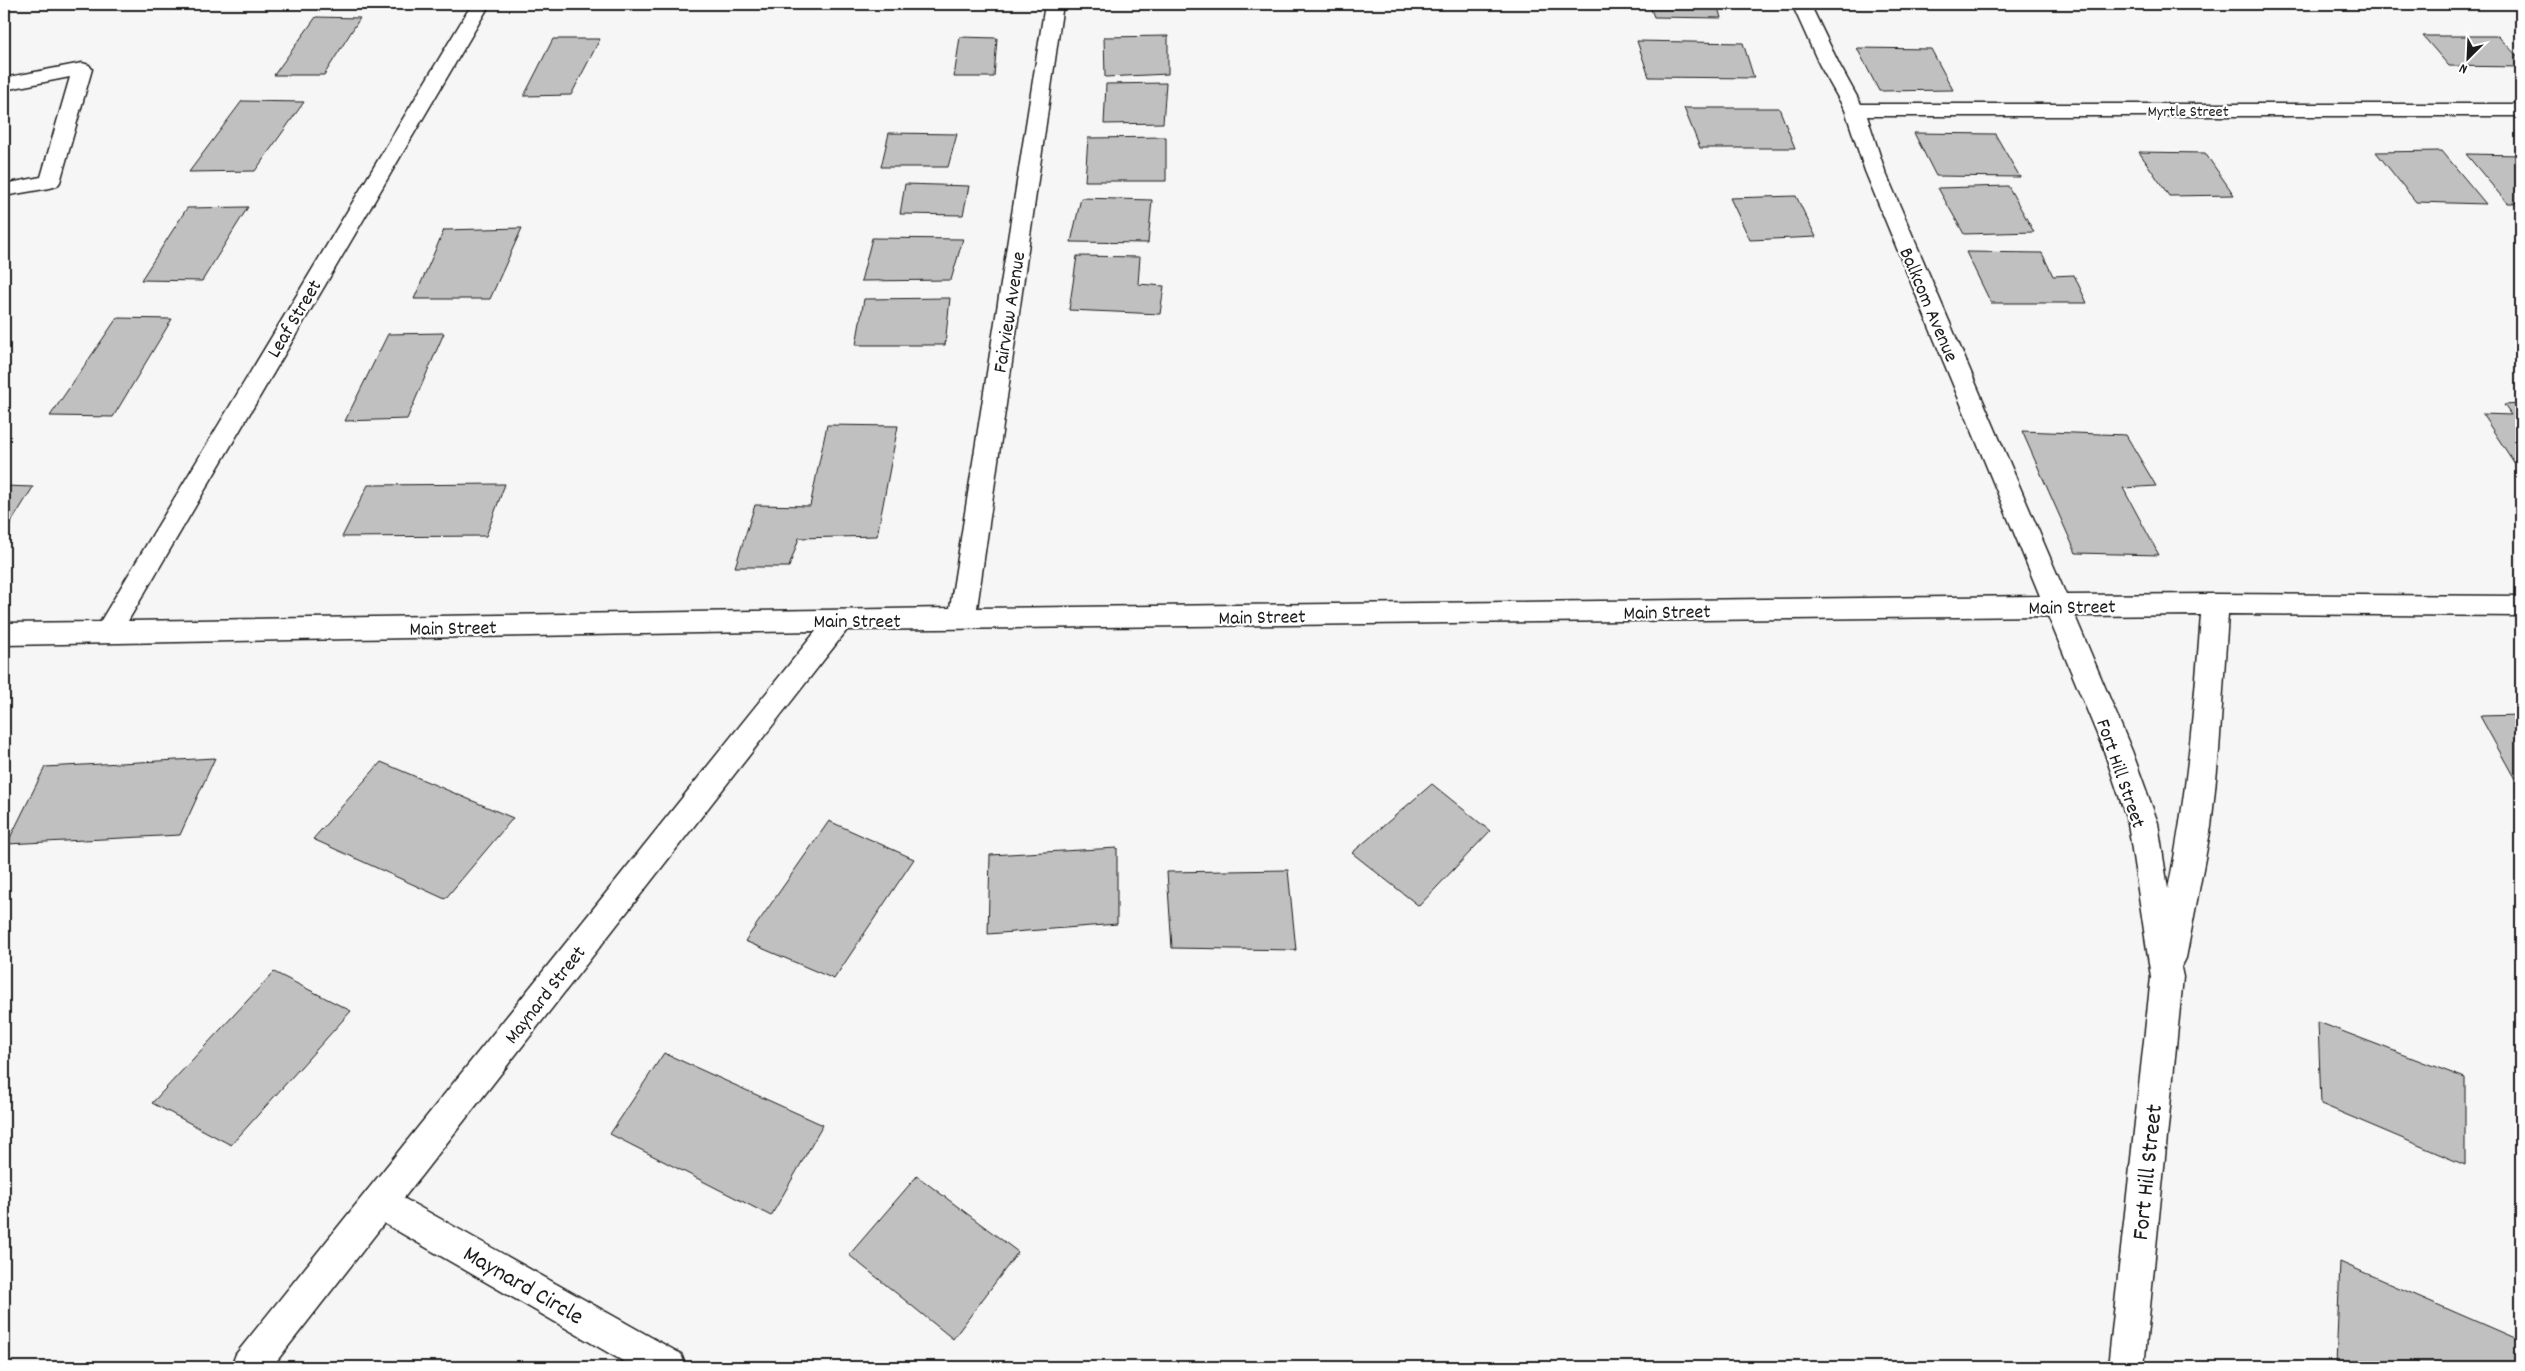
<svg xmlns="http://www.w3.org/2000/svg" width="2525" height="1371" font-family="Dekko,sans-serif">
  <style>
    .building { fill: #c0c0c0; stroke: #1c1c1c }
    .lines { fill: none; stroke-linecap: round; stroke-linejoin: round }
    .service-casing { stroke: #1c1c1c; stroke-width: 3 }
    .minor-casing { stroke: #1c1c1c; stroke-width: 3 }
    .service { fill: #fff; fill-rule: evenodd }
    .minor { fill: #fff; fill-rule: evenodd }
    .labels { text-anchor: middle; stroke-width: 4.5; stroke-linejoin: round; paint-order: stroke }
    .far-street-label { font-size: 16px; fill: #1c1c1c; stroke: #fff }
    .street-label { font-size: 20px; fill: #1c1c1c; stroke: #fff }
    .near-street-label { font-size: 24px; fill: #1c1c1c; stroke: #fff }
  </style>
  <rect width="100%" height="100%" fill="#f6f6f6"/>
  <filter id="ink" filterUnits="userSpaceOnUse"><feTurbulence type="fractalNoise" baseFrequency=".02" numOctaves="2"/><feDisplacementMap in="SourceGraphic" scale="10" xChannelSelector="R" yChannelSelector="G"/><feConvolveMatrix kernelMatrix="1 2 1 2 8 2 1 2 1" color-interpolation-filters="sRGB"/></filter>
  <g filter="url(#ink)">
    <path class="building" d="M1649 4H1717L1721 18 1654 17Z
      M1840 4H1910L1911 6H1841Z
      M316 17 360 18 324 75H274Z
      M1168 36V74L1105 77 1104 37Z
      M2423 36H2498L2521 60V67L2449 66Z
      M960 37 997 38 994 77H954Z
      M553 39H600L571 95 524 96Z
      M1637 41 1743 43 1754 78 1649 77Z
      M1857 48 1931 49 1953 90 1879 91Z
      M1166 83 1163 123 1104 124 1106 84Z
      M242 101 304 102 255 171 189 172Z
      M1684 108H1779L1795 148H1700Z
      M889 133 957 134 948 167H881Z
      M1914 133 1995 134 2020 177 1936 176Z
      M1166 137V181H1085L1088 138Z
      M2442 151 2486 204 2416 202 2376 152Z
      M2139 152 2205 153 2234 195 2169 196Z
      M2466 154 2521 155V203H2507Z
      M905 184 969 186 963 215 900 214Z
      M2008 186 2034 232 1964 234 1938 188Z
      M1796 196 1816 237 1750 240 1730 198Z
      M1081 198 1152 200 1148 243 1071 242Z
      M248 207 202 281 141 280 187 208Z
      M522 228 490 299H414L444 230Z
      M872 238 963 239 951 280 861 281Z
      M1966 252 2042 253 2053 276 2074 275 2087 303H1991Z
      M1077 256 1140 257 1138 284 1164 286 1160 314 1069 310Z
      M950 298 945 345H856L864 299Z
      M117 318 172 319 113 417 50 416Z
      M444 333 407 419 345 421 388 334Z
      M2521 404V473L2482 414 2511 415 2504 405Z
      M827 425 898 426 877 536 799 538 789 567H735L755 505 810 506Z
      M2022 431 2126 435 2156 486 2123 488 2159 555 2076 553Z
      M505 484 486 536 342 537 368 485Z
      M4 486 33 487 4 534Z
      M2521 715V790L2480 716Z
      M215 758 180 835 7 844 45 767Z
      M381 762 513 818 445 899 313 839Z
      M1432 784 1490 831 1419 906 1352 853Z
      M829 821 914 859 834 979 745 941Z
      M1117 848V924L988 934 990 855Z
      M1288 870 1296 950 1172 948 1167 872Z
      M274 972 351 1011 231 1145 152 1103Z
      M2318 1022 2465 1078V1165L2321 1104Z
      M664 1053 823 1125 771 1216 610 1134Z
      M917 1176 1018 1252 953 1339 849 1255Z
      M2340 1262 2521 1341V1367H2336Z"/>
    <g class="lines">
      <defs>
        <path id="service" d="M82 63 89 65 92 69 60 182 57 186 50 188 4 196V184L41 177 70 77 4 90V78Z
          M380 1185 681 1354 686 1367H633L368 1214 363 1202 368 1190Z"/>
        <path id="minor" d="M472 4H490L128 621 950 608 1045 4H1063L977 608 2040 596 1865 171 1845 110 1819 64 1792 4H1810L1839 64 1861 104H2521V116H1867L1885 171 2066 595 2215 594 2521 596V616L2228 614 2219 751 2211 827 2186 958 2181 968 2183 977 2144 1367H2108L2151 977 2128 823 2104 751 2048 616 847 630 272 1367H231L236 1354 816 631 4 645V623L100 622ZM2201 615C2194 707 2187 798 2168 889L2158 823 2132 751 2075 616Z"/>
      </defs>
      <use href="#service" class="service-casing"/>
      <use href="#minor" class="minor-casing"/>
      <use href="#service" class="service"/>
      <use href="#minor" class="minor"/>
    </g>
  </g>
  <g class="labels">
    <g class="far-street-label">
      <text x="2188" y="116">Myrtle Street</text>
    </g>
    <g class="street-label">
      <text transform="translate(1930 304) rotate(67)" y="7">Balkcom Avenue</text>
      <text transform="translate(1008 312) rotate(-81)" y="7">Fairview Avenue</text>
      <text transform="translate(293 318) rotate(-59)" y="7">Leaf Street</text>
      <text transform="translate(2072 606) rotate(-1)" y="7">Main Street</text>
      <text transform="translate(1667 611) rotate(-1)" y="7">Main Street</text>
      <text transform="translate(1262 616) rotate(-1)" y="7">Main Street</text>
      <text x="857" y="627">Main Street</text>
      <text transform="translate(453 627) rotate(-1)" y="7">Main Street</text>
      <text transform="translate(2122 773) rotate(71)" y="7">Fort Hill Street</text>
      <text transform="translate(544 994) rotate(-52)" y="7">Maynard Street</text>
    </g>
    <g class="near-street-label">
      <text transform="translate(2146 1172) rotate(-84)" y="8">Fort Hill Street</text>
      <text transform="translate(524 1284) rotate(30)" y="8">Maynard Circle</text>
    </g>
  </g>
  <rect width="2525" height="1371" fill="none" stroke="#fff" stroke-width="20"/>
  <rect x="10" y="10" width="2505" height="1351" fill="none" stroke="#1c1c1c" stroke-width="2" filter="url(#ink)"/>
  <g transform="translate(2468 58) rotate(204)" stroke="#ffffff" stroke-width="4" paint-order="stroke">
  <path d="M0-4L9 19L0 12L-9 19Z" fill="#1c1c1c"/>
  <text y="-8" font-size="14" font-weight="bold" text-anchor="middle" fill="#1c1c1c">N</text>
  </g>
</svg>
